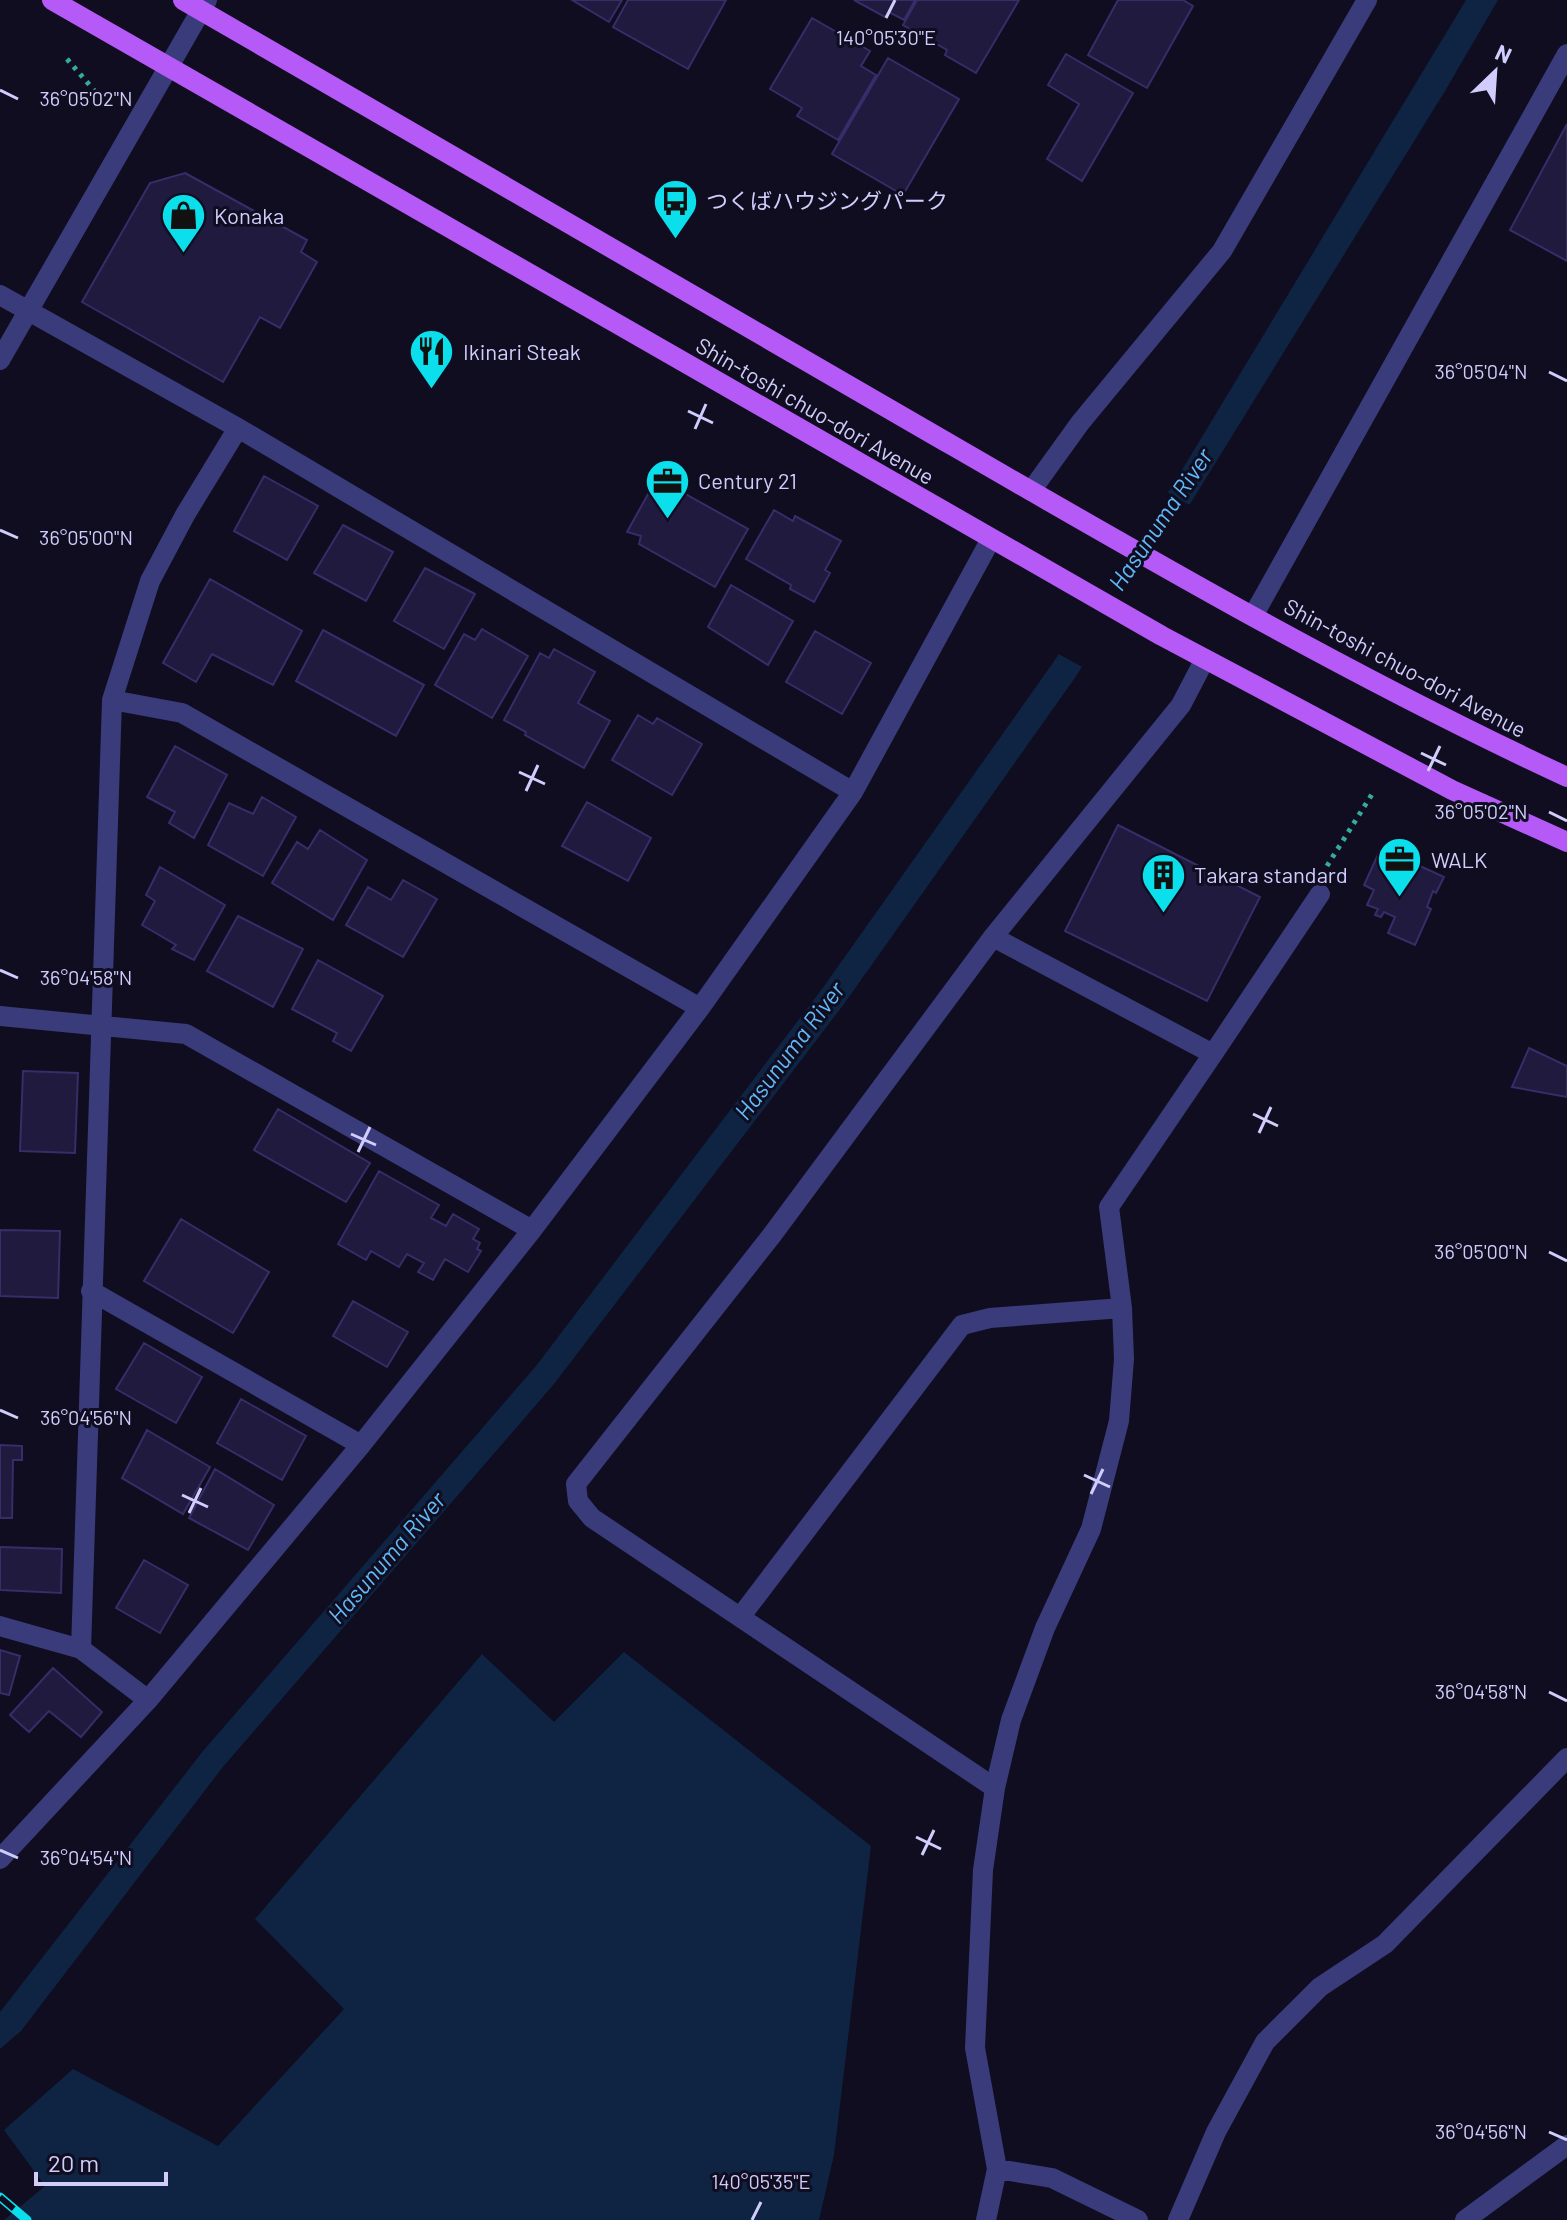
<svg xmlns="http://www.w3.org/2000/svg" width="1567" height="2220" font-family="Barlow,'Noto Sans JP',sans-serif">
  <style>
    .water { fill: #0e2442 }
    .pier { fill: #0f0d1f }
    .building { fill: #201a3f; stroke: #362d69; stroke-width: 2 }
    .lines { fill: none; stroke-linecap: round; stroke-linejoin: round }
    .path { stroke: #33ab9e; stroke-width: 5; stroke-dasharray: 4 6; stroke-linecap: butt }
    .lane { stroke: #3a3b7b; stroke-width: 20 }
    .street { stroke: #3a3b7b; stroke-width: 20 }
    .primary { stroke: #b559f7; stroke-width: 20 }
    .rail-casing { stroke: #0bdfeb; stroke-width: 9 }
    .rail { stroke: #0f0d1f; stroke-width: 6; stroke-dasharray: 18; stroke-linecap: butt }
    .ticks { fill: none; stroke: #d0cdfd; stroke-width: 3 }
    .labels { text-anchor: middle; stroke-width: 6; stroke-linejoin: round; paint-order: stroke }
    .poi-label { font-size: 22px; fill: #d0cdfd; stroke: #0f0d1f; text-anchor: start }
    .street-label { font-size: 22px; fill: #d0cdfd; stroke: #0f0d1f }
    .water-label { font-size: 24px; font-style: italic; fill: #60b9f8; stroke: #0f0d1f }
    .ticks-label { font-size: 20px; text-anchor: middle; fill: #d0cdfd; stroke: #0f0d1f; stroke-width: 6; stroke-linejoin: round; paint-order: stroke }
  </style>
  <rect width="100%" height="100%" fill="#0f0d1f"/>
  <path class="water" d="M1466 0H1498L1445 91 1192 501 1072 682 844 1004 554 1384 222 1768 21 2031 0 2049V2012L203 1751 536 1366 822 989 1050 667 1171 488Z
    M624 1652 871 1846 834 2155 819 2220H4L45 2186 4 2130 73 2069 218 2146 344 2009 255 1919 482 1654 554 1722Z"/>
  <path class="pier" d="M1165 491 1193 507 1086 669 1055 652Z"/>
  <path class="building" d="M572 0H622L609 22Z
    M628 0H726L688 69 613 27Z
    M854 0H915L904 20 889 12 885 17Z
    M917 0H1019L976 73 945 55 947 50 903 25Z
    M1118 0H1183L1193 6 1147 88 1088 55Z
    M812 18 870 51 861 66 876 75 838 140 797 116 802 108 770 89Z
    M1066 54 1133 93 1082 181 1047 159 1079 104 1048 85Z
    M888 58 959 99 903 195 832 154Z
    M1567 124V261L1510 230Z
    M185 173 307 240 301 252 317 262 280 328 260 317 223 382 82 302 150 183Z
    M264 476 318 506 287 560 234 531Z
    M657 478 748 529 715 587 639 544 641 536 627 532Z
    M774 510 793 521 795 516 841 541 825 570 830 573 814 602 790 589 791 585 746 559Z
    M343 525 393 552 366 601 314 573Z
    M425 568 475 594 444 649 394 621Z
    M210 579 302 631 273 685 212 654 196 682 163 663Z
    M731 585 793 621 768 665 708 627Z
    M482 629 528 656 492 718 435 685 464 634 475 640Z
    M323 630 424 685 396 736 296 681Z
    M815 631 871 663 842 714 786 682Z
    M554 649 595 672 578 703 610 721 584 768 525 735 526 732 504 720 540 653 549 658Z
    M638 715 653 724 657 718 702 744 672 795 612 760Z
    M175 746 227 775 194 838 169 823 175 812 147 797Z
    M262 797 296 817 263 876 208 845 229 803 253 814Z
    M587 802 651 838 628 881 562 846Z
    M1118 825 1260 897 1207 1001 1065 931Z
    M320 830 367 860 333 920 272 883 297 842 308 849Z
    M1381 848 1444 877 1436 893 1433 891 1427 907 1431 909 1415 945 1388 933 1395 917 1384 912 1381 917 1375 915 1378 909 1367 905 1374 890 1364 885Z
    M160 867 225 905 194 960 172 949 176 945 142 925 155 901 146 895Z
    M403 880 437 899 403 957 346 925 368 887 391 900Z
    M238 916 303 949 273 1007 207 971Z
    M318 960 383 996 351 1051 333 1041 337 1033 292 1009Z
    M1529 1048 1567 1066V1097L1512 1087Z
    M23 1071 78 1073 75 1153 20 1151Z
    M278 1109 370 1163 346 1202 254 1150Z
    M379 1171 439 1205 431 1218 446 1226 453 1214 479 1229 473 1239 480 1243 477 1249 481 1251 468 1272 445 1259 433 1280 418 1272 424 1263 407 1254 399 1267 371 1251 366 1260 338 1244Z
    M181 1219 269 1272 233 1333 144 1281Z
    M0 1230 60 1231 58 1298 0 1296Z
    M353 1301 408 1332 387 1367 333 1336Z
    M144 1343 202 1377 176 1423 116 1389Z
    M241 1399 306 1436 282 1480 217 1443Z
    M147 1430 210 1467 183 1514 122 1478Z
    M0 1445 22 1446V1460H13L12 1518H0Z
    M215 1469 274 1505 248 1550 189 1518Z
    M0 1547 62 1549 61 1593 0 1590Z
    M144 1560 188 1585 160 1633 116 1608Z
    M0 1650 20 1656 9 1695 0 1693Z
    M53 1668 102 1712 81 1737 49 1711 29 1732 10 1715Z"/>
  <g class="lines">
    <path class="path" d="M67 59 105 103
      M1327 866 1374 791"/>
    <path class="lane" d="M1465 2220 1567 2145"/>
    <path class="street" d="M0 295 238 428 853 792
      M0 360 207 0
      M1031 491 1080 423 1222 251 1367 0
      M1253 616 1567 54
      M112 700 182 713 700 1008
      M993 937 772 1235 576 1484 578 1501 592 1518 995 1788
      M0 1016 186 1034 532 1230
      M1213 1054 1320 894
      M91 1291 361 1445
      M741 1616 962 1325 990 1318 1122 1308
      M0 1626 81 1649 148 1700
      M81 1649 112 700 150 581 185 515 238 428
      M0 1859 148 1700 361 1445 532 1230 700 1008 853 792 991 539
      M997 2169 1052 2178 1138 2220
      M986 2220 997 2169 975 2048 983 1870 995 1788 1011 1720 1045 1628 1091 1529 1119 1421 1124 1359 1122 1308 1109 1207 1213 1054 993 937 1181 705 1205 659
      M1178 2220 1216 2132 1265 2042 1320 1987 1385 1944 1567 1758"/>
    <path class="primary" d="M52 0 1162 636 1452 790 1567 842
      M183 0C430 142 676 285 922 428 1133 550 1345 674 1567 777"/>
    <defs>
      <path id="rail" d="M0 2197 27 2220"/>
    </defs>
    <use href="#rail" class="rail-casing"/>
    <use href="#rail" class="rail"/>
  </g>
  <path class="ticks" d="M886 18 895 0M0 90 18 99M1549 372 1567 381M688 411 713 423M695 429 706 404M0 530 18 538M1421 753 1446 765M1428 771 1440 746M519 772 545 784M526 791 538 765M1549 812 1567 821M0 970 18 978M1253 1114 1278 1126M1259 1133 1271 1107M351 1134 376 1145M358 1152 370 1127M1549 1252 1567 1261M0 1410 18 1418M1084 1475 1110 1487M1091 1494 1103 1469M182 1495 208 1507M189 1513 201 1488M1549 1692 1567 1701M916 1837 941 1849M0 1850 18 1858M922 1855 934 1830M1549 2132 1567 2140M752 2220 761 2202"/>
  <defs>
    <symbol id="bus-pin" viewBox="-11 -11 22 30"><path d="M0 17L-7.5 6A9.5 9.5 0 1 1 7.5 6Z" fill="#0bdfeb" stroke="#0f0d1f"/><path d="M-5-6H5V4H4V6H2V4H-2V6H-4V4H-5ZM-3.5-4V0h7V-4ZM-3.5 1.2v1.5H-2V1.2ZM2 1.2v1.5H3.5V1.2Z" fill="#111"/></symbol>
    <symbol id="shop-pin" viewBox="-11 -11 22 30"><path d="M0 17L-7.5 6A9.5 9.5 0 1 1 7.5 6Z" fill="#0bdfeb" stroke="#0f0d1f"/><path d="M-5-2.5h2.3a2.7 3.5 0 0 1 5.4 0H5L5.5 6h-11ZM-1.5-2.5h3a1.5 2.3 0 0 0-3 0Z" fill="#111"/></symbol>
    <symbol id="restaurant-pin" viewBox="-11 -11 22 30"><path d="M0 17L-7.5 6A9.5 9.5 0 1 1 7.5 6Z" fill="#0bdfeb" stroke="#0f0d1f"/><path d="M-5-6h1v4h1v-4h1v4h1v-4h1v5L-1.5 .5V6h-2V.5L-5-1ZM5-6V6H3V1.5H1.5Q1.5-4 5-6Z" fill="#111"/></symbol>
    <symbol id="office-pin" viewBox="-11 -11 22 30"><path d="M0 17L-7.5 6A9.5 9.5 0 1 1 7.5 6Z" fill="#0bdfeb" stroke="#0f0d1f"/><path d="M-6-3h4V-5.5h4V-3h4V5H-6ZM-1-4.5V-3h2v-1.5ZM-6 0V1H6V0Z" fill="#111"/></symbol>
    <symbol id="building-pin" viewBox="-11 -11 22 30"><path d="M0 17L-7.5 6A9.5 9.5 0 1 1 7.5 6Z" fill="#0bdfeb" stroke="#0f0d1f"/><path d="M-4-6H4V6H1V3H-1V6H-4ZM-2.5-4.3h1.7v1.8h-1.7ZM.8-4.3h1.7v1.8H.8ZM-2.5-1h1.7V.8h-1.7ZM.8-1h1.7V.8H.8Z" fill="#111"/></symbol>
  </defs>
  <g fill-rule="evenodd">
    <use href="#bus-pin" x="650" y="176" width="51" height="69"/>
    <use href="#shop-pin" x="158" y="190" width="51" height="69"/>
    <use href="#restaurant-pin" x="406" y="326" width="51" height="69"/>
    <use href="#office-pin" x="642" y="456" width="51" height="69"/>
    <use href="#office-pin" x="1374" y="834" width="51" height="69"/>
    <use href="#building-pin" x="1138" y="850" width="51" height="69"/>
  </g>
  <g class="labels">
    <g class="poi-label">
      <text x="706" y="209">つくばハウジングパーク</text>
      <text x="214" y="224">Konaka</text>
      <text x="463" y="360">Ikinari Steak</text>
      <text x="698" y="489">Century 21</text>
      <text x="1431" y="868">WALK</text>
      <text x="1194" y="883">Takara standard</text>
    </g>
    <g class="street-label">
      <text transform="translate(815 411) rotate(30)" y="8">Shin-toshi chuo-dori Avenue</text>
      <text transform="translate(1405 668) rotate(28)" y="8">Shin-toshi chuo-dori Avenue</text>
    </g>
    <g class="water-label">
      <text transform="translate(1161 520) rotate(-56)" y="8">Hasunuma River</text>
      <text transform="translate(790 1051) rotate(-53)" y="8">Hasunuma River</text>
      <text transform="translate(387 1558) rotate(-49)" y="8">Hasunuma River</text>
    </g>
  </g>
  <g class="ticks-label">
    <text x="886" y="45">140°05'30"E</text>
    <text x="86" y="106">36°05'02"N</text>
    <text x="1481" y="379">36°05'04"N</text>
    <text x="86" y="545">36°05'00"N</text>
    <text x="1481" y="819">36°05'02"N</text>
    <text x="86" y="985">36°04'58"N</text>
    <text x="1481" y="1259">36°05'00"N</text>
    <text x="86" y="1425">36°04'56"N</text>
    <text x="1481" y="1699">36°04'58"N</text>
    <text x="86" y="1865">36°04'54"N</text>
    <text x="1481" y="2139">36°04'56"N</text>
    <text x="761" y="2189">140°05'35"E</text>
  </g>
  <g transform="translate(1495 72) rotate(25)" stroke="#0f0d1f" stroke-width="6" paint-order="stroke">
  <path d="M0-6L14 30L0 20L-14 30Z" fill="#d0cdfd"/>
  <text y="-12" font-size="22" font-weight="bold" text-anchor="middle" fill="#d0cdfd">N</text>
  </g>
  <path d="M36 2172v12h130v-12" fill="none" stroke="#d0cdfd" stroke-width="4"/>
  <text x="48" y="2172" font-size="24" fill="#d0cdfd" stroke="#0f0d1f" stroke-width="6" paint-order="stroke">20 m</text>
</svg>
